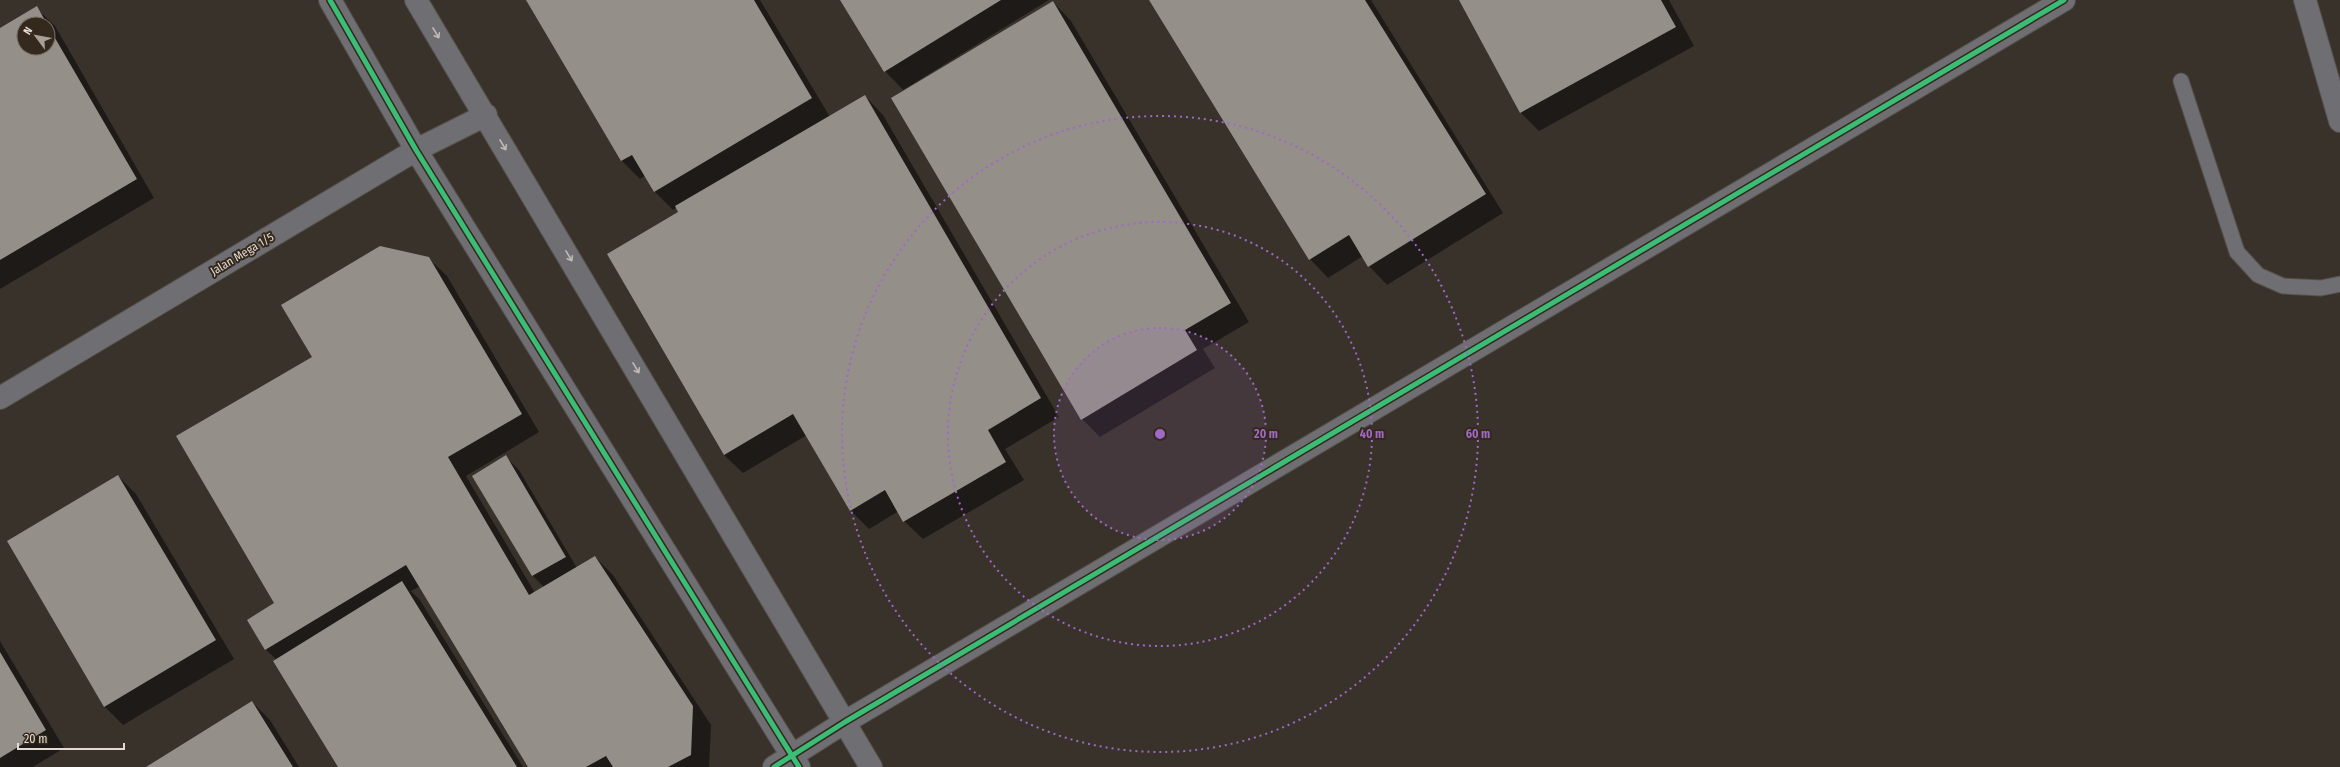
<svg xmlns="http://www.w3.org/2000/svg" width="2340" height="767" font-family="'Fira Sans Condensed',sans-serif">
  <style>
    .shadow { fill: #0007; fill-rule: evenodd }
    .building { fill: #948f88 }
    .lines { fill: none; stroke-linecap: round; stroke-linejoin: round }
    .service-casing { stroke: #56504a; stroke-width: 17 }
    .minor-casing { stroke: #56504a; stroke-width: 24 }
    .service { stroke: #6f6e72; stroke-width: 15 }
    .minor { stroke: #6f6e72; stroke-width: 22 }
    .cycleway-casing { stroke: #34291c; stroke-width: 8 }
    .cycleway { stroke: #3abd76; stroke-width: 5 }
    .oneway { stroke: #c0bab6 }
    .ring { fill: none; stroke: #9f69c6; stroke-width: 2; stroke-dasharray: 2 4 }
    .labels { text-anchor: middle; stroke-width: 4; stroke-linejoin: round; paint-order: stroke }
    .street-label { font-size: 12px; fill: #e3dbd3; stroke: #34291c }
    .centre { fill: #9f69c6; stroke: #34291c; stroke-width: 2 }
    .ring-label { font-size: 12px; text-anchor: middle; font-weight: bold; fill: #9f69c6; stroke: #34291c; stroke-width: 4; stroke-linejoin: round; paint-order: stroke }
  </style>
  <rect width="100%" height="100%" fill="#38322b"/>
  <path class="shadow" d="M527 0H760L830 117 865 96 883 115 1059 417 1005 449 1024 480 923 539 904 521 899 511 869 529 851 511 807 435 743 473 724 455 680 212 677 207 673 210 655 192 645 176 640 179 622 161Z
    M841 0H1049L903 90 885 71Z
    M1150 0H1371L1503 213 1387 285 1369 266 1363 256 1328 278 1310 259Z
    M1460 0H1669L1694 46 1539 131 1521 113Z
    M1053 2 1071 21 1249 322 1203 349 1215 368 1100 437 1082 419Z
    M36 8 55 26 154 198 0 289V29ZM24 24H48V48H24Z
    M428 258 447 276 539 432 466 476 535 593 544 587 533 576 474 476 506 457 519 470 577 568 595 557 613 575 711 725 709 767H529L420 586 411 591 420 600 523 767H339L277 660 265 649 276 603 313 357Z
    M118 476 136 494 234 659 123 725 105 707 8 542Z
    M0 641 64 748 33 767H0Z
    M252 702 270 720 299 767H148Z"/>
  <path class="building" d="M526 0H754L812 98 654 192 632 155 621 161Z
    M840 0H1001L884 72Z
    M1149 0H1365L1486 194 1368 267 1349 235 1309 260Z
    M1459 0H1661L1676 27 1520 113Z
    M1053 1 1231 303 1185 330 1197 350 1081 420 891 98Z
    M37 6 47 24H24V48H48V26L137 179 0 260V28Z
    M865 95 1041 398 988 430 1006 462 903 522 885 490 850 511 793 414 724 455 607 254 678 212 675 206Z
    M380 246 429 257 522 414 448 457 529 595 595 556 693 706 691 755 668 767H613L606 756 586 767H528L406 565 265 650 247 620 274 603 176 436 312 357 281 305Z
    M506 455 566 557 532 576 472 476Z
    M118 475 216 640 104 707 7 541Z
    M402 581 517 767H338L273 661Z
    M0 652 46 730 0 758Z
    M252 701 293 767H146Z"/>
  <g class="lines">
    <defs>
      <path id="service" d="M2181 81 2237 252 2258 275 2283 286 2321 288 2340 284"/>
      <path id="minor" d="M330 0 416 150 799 767
        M416 0 871 767
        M2305 0 2340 121
        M0 398 416 150 486 115
        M774 767 845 722 2064 0"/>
    </defs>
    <use href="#service" class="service-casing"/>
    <use href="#minor" class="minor-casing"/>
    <use href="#service" class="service"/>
    <use href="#minor" class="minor"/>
    <defs>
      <path id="cycleway" d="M330 0 416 150 799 767
        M774 767 845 722 2064 0"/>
    </defs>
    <use href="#cycleway" class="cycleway-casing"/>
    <use href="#cycleway" class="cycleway"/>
  </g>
  <defs><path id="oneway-shaft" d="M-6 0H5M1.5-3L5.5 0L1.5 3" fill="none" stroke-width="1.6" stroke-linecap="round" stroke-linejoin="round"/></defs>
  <g class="oneway">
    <use href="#oneway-shaft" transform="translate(436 33) rotate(59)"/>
    <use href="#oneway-shaft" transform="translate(503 145) rotate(59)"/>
    <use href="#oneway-shaft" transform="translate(569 256) rotate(59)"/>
    <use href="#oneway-shaft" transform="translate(636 368) rotate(59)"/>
  </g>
  <circle cx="1160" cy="434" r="106" fill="#9f69c6" fill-opacity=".12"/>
  <g class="ring">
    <circle cx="1160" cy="434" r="106"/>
    <circle cx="1160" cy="434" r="212"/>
    <circle cx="1160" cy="434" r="318"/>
  </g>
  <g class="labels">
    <g class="street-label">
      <text transform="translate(242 254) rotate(-31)" y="4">Jalan Mega 1/5</text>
    </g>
  </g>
  <circle cx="1160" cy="434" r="6" class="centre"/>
  <g class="ring-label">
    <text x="1266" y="438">20 m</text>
    <text x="1372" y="438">40 m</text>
    <text x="1478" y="438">60 m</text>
  </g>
  <g transform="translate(36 36) rotate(302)"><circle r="19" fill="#34291c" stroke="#7a7065"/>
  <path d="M0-3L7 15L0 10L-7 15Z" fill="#a7a098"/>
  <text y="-6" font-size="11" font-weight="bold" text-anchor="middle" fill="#e3dbd3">N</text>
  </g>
  <path d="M18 743v6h106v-6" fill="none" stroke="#e3dbd3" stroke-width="2"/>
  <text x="24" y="743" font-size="12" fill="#e3dbd3" stroke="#34291c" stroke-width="3" paint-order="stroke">20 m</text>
</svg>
